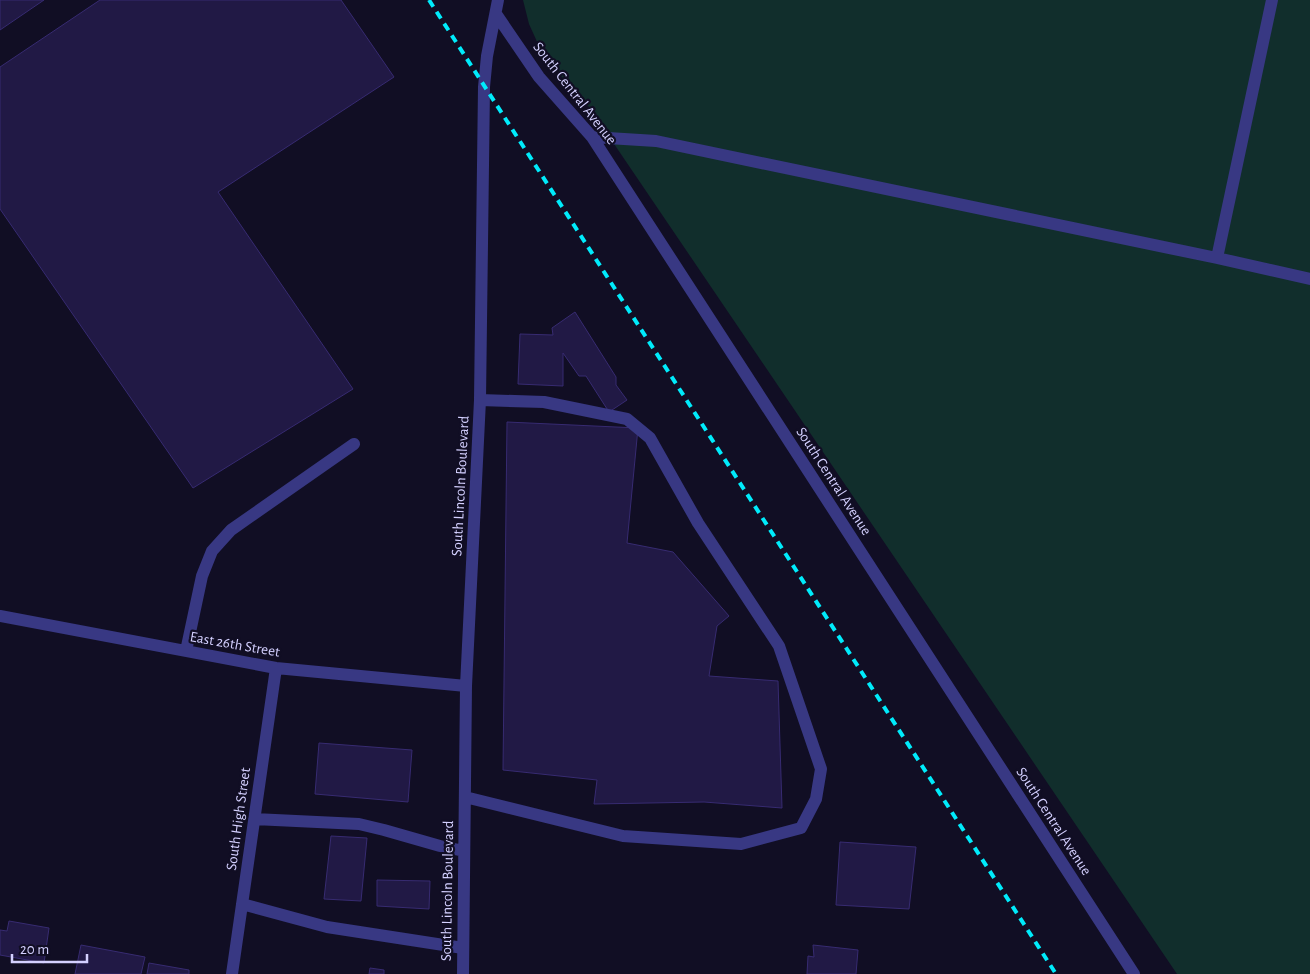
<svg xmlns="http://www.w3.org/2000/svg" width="1310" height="974" font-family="'Alegreya Sans',sans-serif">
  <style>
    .green { fill: #112e2c }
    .building { fill: #211945; stroke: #372b71 }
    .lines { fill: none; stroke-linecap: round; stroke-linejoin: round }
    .minor { stroke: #383883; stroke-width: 12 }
    .rail { stroke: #00ebfb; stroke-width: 4; stroke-dasharray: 8 6; stroke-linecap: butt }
    .labels { text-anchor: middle; stroke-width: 4.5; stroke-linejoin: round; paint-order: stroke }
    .street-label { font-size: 15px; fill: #d4d0ff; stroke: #110e24 }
  </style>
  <rect width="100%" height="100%" fill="#110e24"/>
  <path class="green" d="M523 0H1310V974H1177L589 107 544 57 529 24Z"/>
  <path class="building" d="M0 0H44L0 30Z
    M100 0H341L394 77 218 192 353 389 193 488 0 209V67Z
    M575 312 616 377V385L627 400 609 412 586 376H579L563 353V386L518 384 520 334 553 335 552 328Z
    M507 422 638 428 627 543 673 552 729 616 717 626 709 676 778 681 782 808 704 802 594 804 597 780 503 770Z
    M319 743 412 750 408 802 315 794Z
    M331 836 367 838 361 901 324 899Z
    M840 842 916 847 909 909 836 905Z
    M377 880 430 881 429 909 377 906Z
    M9 921 49 928 44 963 0 955V930L7 931Z
    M81 945 145 957 141 974H75Z
    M813 945 858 950 856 974H807L808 956 814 957Z
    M149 963 189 970V974H147Z
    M370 968 384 970V974H369Z"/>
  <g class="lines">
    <path class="minor" d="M496 14 539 77 592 137 1134 974
      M592 137 656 141 1217 258 1272 0
      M1217 258 1310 279
      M0 616 276 668 466 686
      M186 651 202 576 212 551 231 530 354 444
      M465 797 623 836 741 844 801 828 816 799 821 769 779 646 698 523 650 438 627 419 544 402 480 400
      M254 819 359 824 384 830 440 846 464 851
      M242 904 327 927 463 948
      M232 974 276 668
      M463 974 466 686 480 400 484 87 487 56 498 0"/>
    <path class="rail" d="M429 0 1056 974"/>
  </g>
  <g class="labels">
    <g class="street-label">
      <text transform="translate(575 93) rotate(52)" y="5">South Central Avenue</text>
      <text transform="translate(834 481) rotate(57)" y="5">South Central Avenue</text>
      <text transform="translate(460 486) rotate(-87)" y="5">South Lincoln Boulevard</text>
      <text transform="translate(235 644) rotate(10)" y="5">East 26th Street</text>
      <text transform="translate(238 819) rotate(-82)" y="5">South High Street</text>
      <text transform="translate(1054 821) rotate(57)" y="5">South Central Avenue</text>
      <text transform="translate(447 891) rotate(-89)" y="5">South Lincoln Boulevard</text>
    </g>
  </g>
  <path d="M12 954v8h75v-8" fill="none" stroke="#d4d0ff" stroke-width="2.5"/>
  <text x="20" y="954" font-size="15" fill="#d4d0ff" stroke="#110e24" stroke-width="4" paint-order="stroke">20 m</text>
</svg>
